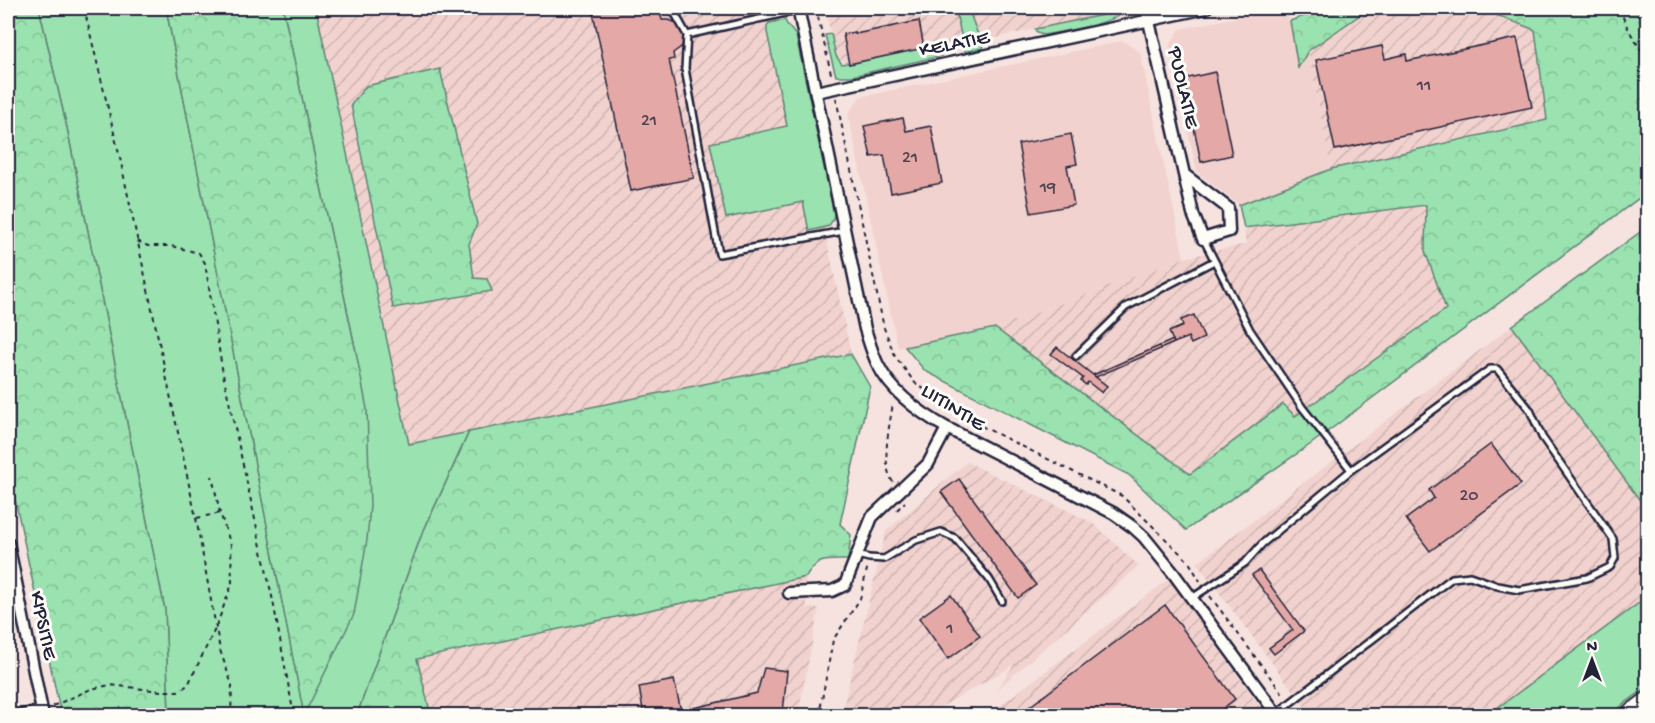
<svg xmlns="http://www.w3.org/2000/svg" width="1655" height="723" font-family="'Gochi Hand',sans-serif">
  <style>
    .built { fill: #f1d2ce; fill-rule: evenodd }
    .industrial { fill: url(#industrial-furrows) }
    .grass { fill: #9ae2af; stroke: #5e8275; stroke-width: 1.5 }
    .forest { fill: url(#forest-crowns); stroke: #5e8275; stroke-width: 1.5 }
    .building { fill: #e4a9a7; stroke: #22223b; stroke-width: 1.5 }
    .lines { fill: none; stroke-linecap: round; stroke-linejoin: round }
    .service-casing { stroke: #22223b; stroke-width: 10 }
    .minor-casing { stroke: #22223b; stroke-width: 15 }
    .tertiary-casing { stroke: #22223b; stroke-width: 18 }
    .path { stroke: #22223b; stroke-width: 2; stroke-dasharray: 4.5 4.5; stroke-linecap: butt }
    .service { stroke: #fdfcf7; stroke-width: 5 }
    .minor { stroke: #fdfcf7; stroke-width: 10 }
    .tertiary { stroke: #fdfcf7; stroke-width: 14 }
    .labels { text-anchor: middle; stroke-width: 6; stroke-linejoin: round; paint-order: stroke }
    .number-label { font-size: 18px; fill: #524456 }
    .street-label { font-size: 21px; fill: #22223b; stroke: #fdfcf7 }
  </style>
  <defs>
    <pattern id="industrial-furrows" width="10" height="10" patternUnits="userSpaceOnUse" patternTransform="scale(1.5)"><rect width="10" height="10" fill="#f1d2ce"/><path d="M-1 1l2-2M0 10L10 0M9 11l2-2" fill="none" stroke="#ceb4b2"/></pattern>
    <pattern id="forest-crowns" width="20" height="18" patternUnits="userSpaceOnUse" patternTransform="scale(1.5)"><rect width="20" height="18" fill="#9ae2af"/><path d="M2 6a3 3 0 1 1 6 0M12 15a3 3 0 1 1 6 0" fill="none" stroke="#84c297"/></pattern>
  </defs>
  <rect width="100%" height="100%" fill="#f6e3df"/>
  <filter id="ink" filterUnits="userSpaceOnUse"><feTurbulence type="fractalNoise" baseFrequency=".0167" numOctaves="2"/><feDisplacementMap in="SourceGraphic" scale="12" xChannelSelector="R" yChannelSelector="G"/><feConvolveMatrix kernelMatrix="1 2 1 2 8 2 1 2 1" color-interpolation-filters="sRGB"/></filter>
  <g filter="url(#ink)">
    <path class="built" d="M1281 8H1287L1298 67 1308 51 1331 169 1239 205 1197 172 1169 46 1180 29Z
      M1123 41 1140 52 1184 258 995 328 898 348 848 114 860 97ZM903 118 906 131 931 126 942 183 891 193 884 155 870 157 864 126Z"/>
    <path class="industrial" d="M316 8H778L851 354 409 445Z
      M825 8H1120L1117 12 854 68 836 56Z
      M1370 8H1479L1535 30 1547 120 1331 169 1308 51Z
      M1426 204 1425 251 1446 309 1295 417 1283 405 1190 474 995 328 1184 258 1246 244 1244 228Z
      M1512 326 1647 510V597L1488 715H1311L1197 563Z
      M967 462 1093 523 1139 566 996 690 1014 665 927 715 841 716 886 531Z
      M806 577 807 608H819L798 715H431L417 660Z
      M1169 579 1266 715 986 716Z"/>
    <path class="grass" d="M39 8H166L304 714 356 352 283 8H316L409 444 469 432 420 539 357 715H169L165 610 67 128Z
      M955 8H968L983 48 965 52Z
      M1120 8H1130C1110 26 1070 29 1044 35L1040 34 1036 31 1035 29 1117 12Z
      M785 20C787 27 793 30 796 36L834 214 833 219 829 226 809 231 803 202 726 218 710 143 787 126 767 32V26L769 23Z
      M831 34 836 56 842 64 926 47 928 52 940 50 941 56 852 76H836L825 35Z
      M1647 597V687L1609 715H1488Z"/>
    <path class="forest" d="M8 8H39L67 128 165 610 169 715H61L8 466Z
      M166 8H283L356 352 367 409 370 506 367 540 354 614 304 715Z
      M1326 8H1370L1308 51 1298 68 1290 21Z
      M1479 8H1647V192L1311 444 1186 530 1129 475 925 371 905 347 995 328 1190 474 1283 404 1295 416 1446 309 1425 251 1426 205 1244 228 1239 205 1331 169 1547 120 1535 30Z
      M440 69 477 224 469 244 474 278 487 279 492 291 393 308 351 105 366 86Z
      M1647 227V510L1512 326Z
      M851 354 870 387 840 524 851 535 848 560C827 560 818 557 806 577L417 659 431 715H357L420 539 469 432Z"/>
    <path class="building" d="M592 8H659L662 20H669L679 24 684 33V43L681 47 673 53 674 59 669 60 694 178 631 191Z
      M919 21 924 48 849 64 843 34 855 32V34Z
      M1517 38 1532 107 1335 150 1316 60 1382 46 1385 59 1406 54 1407 61Z
      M1215 72 1232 155 1201 162 1184 79Z
      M903 118 906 131 931 126 942 183 891 193 884 155 871 157 864 126Z
      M1071 134 1077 164 1067 166 1074 205 1031 213 1018 144Z
      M1194 315 1204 338 1191 344 1188 337 1174 343 1169 332 1183 326 1181 320Z
      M1173 340 1174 343 1096 377 1093 375Z
      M1057 347 1107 386 1102 393 1088 382 1086 385 1081 381 1083 378 1051 354Z
      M1491 444 1521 484 1430 551 1406 519 1434 498 1429 490Z
      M959 479 1036 585 1018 598 941 492Z
      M1259 570 1304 631 1274 654 1269 648 1293 630 1252 575Z
      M951 595 980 636 948 659 919 618Z
      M1165 605 1235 699 1213 716H1017Z
      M764 668 787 671 783 713 768 716H644L639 687 674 680 681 711 757 693Z"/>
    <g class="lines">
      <defs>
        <path id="service" d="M673 8 674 12 687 35
          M799 10 687 35 685 69 719 254 844 231
          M1204 240 1250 330 1302 407 1351 470
          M1076 356 1126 307 1214 261
          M857 555 869 558 884 559 916 540 941 532 955 538 989 579 1002 601
          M1192 598 1245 563 1262 544 1351 470 1490 369H1497L1530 410 1542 437 1613 539 1615 558 1610 567 1587 578 1519 590 1498 586 1470 576 1452 578 1277 713"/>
        <path id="minor" d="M798 8 865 329C869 341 872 353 878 365 892 393 920 413 947 428L1113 513 1133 527 1144 537 1174 574 1278 716
          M1146 8 1193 214 1203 239 1229 231 1228 208 1186 176
          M816 92 1206 8
          M8 543 43 716
          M789 593 832 591 845 585 872 517 928 464 947 428
          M19 716 42 711"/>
        <path id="tertiary" d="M1625 716 1648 699"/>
      </defs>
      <use href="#service" class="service-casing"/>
      <use href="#minor" class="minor-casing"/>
      <use href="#tertiary" class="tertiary-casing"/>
      <path class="path" d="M84 8 120 158 148 290 196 518 220 650 232 685 231 716
        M816 8 832 78
        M1620 8C1625 26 1635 42 1648 58
        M836 98 884 328 895 356 915 383 971 421 1122 496 1189 562 1200 581
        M137 241 148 246H171L199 253 205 263 223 374 273 601 294 716
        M893 482C880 464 890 424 893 403
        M897 510 905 502
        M197 518 220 513
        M1210 596 1285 697
        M53 706 91 689 110 685 161 691H178L188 685 216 627 232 584 231 545 220 513 212 476
        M1294 709 1299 716
        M821 716 820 710 833 640 860 599 868 565"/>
      <use href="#service" class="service"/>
      <use href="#minor" class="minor"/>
      <use href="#tertiary" class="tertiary"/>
    </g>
  </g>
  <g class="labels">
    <g class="number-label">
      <text x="1424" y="90">11</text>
      <text x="649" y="125">21</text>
      <text x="910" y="162">21</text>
      <text x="1048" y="192">19</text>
      <text x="1469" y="500">20</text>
      <text x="950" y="633">1</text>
    </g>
    <g class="street-label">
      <text transform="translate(954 42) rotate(-11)" y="7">KELATIE</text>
      <text transform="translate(1185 87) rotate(77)" y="7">PUOLATIE</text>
      <text transform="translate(954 406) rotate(32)" y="7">LIITINTIE</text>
      <text transform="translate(45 625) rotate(78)" y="7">KIPSITIE</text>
    </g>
  </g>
  <rect width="1655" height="723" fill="none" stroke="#fdfcf7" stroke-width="30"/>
  <rect x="15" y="15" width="1625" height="693" fill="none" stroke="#22223b" stroke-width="2" filter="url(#ink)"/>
  <g transform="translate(1592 660)" stroke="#fdfcf7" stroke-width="4.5" paint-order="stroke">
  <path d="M0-4.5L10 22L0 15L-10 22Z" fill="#22223b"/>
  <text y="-9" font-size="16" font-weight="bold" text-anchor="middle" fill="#22223b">N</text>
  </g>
</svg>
